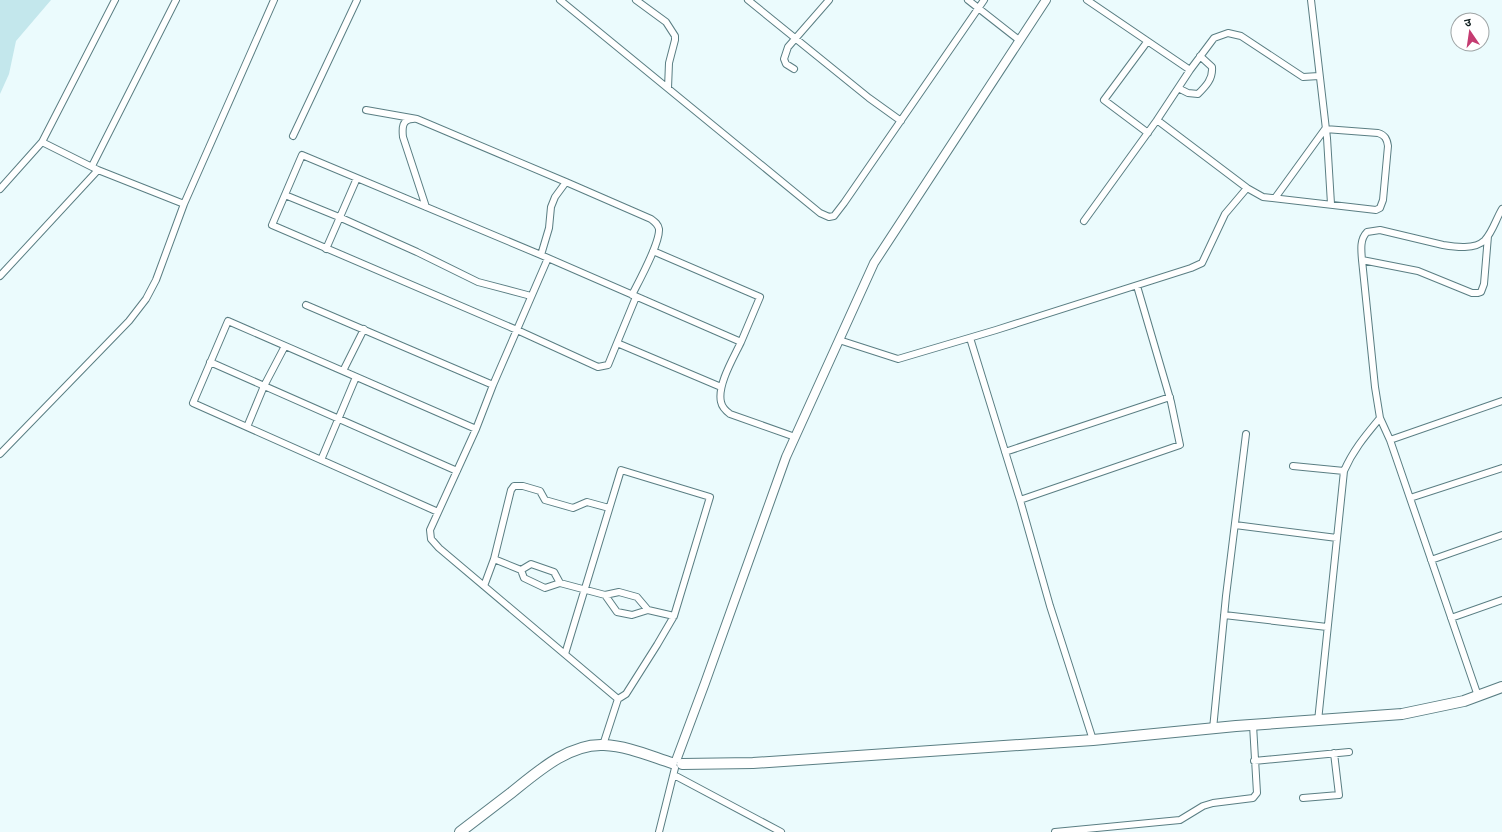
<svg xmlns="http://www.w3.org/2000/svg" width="1502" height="832" font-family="Karla,'Noto Sans Devanagari',sans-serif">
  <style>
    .green { fill: #c3e7ec }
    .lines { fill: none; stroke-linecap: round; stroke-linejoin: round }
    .minor-casing { stroke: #5a7e83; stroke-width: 8 }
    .tertiary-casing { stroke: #5a7e83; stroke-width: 10 }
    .primary-casing { stroke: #5a7e83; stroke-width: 12 }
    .minor { stroke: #fff; stroke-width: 6 }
    .tertiary { stroke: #fff; stroke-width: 8 }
    .primary { stroke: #fff; stroke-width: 10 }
  </style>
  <rect width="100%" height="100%" fill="#ebfbfd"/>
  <path class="green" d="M0 0H51L16 41 9 74 0 94Z"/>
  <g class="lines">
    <defs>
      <path id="minor" d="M560 0 820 213 829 217 834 216 844 203 984 0
        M636 0 666 22 675 36V40L669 63 668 88
        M748 0 869 98 901 121
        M968 0 1019 40
        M1087 0 1190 70
        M1311 0 1327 138 1331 204
        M1147 42 1104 100 1148 133
        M794 69 786 64 784 59 788 47 829 0
        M1178 88 1188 93 1198 94C1206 86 1213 79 1212 67L1200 56
        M366 110 417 119 566 182 555 197 551 207 549 228 541 255
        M413 119C402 119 402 128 403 137L426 207
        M293 136 357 0
        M42 142 115 0
        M92 166 176 0
        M566 182 651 219C655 222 658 224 659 229 660 243 639 281 632 295
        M1247 188 1263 197 1376 210 1380 208 1383 200 1388 146C1387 139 1385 135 1378 133L1325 129 1275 198
        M0 189 42 142 98 170 0 276
        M285 195 339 217 417 252 478 282 531 296
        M184 204 274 0
        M1084 221 1157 120
        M326 249 357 178
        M653 251 760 297 741 342
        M548 258 493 385 476 429 430 530 431 539 439 548 618 699 603 745
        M1362 260 1418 271 1472 293H1478L1481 292 1484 284 1488 236
        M306 305 493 385
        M970 338 1020 500 1050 606 1093 740
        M839 340 898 359 996 330 1191 268 1202 263 1225 214 1247 188 1157 120 1190 70 1214 38 1228 33 1241 36 1303 77 1319 76
        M617 343 636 297
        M210 362 457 471
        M343 371 364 329
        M721 387 617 343 608 365 598 367 517 330 272 225 302 155 541 255 741 342C734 357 717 385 721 402 722 407 726 411 730 414L795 437
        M247 427 264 386 285 346
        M1390 440 1502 401
        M1005 452 1170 397
        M0 454 129 321 146 299 156 280 184 204 98 170
        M321 460 356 377
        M1293 466 1344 471
        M1410 498 1502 468
        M1020 500 1180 445 1171 402 1137 286
        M438 512 193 403 228 321 476 429
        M1235 525 1337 538
        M494 559 521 570 524 578 545 588 560 583 605 595 617 612 632 615 648 610 674 616
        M1431 560 1502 535
        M521 570 531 564 554 572 560 583
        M484 586 494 559 511 490 514 486H523L540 491 545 500 573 508 587 502 609 508
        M605 595 619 592 637 597 648 610
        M1224 615 1327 627
        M1451 618 1502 600
        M565 654 621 470 710 497 674 616 657 645 626 694 618 699
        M1478 696 1390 440 1380 418 1375 387 1362 260C1361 249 1360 239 1367 232L1380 230 1443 245C1455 247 1475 250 1485 240 1493 231 1496 219 1502 209
        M1318 721 1344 471C1353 450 1366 435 1380 418
        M1213 729 1226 596 1246 434
        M1254 761 1349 752
        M674 775 781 832
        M1303 798 1339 795 1334 753
        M659 832 675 768
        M1055 832 1180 820 1203 806 1213 803 1253 798 1257 793 1253 725"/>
      <path id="tertiary" d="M677 758 705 683 786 457 874 263 1046 0"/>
      <path id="primary" d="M682 764 753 763 1093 740 1236 726 1402 714 1464 701 1502 687
        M460 832C477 819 494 806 511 793 536 773 569 743 604 745 627 746 650 756 672 763"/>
    </defs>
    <use href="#minor" class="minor-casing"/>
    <use href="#tertiary" class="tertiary-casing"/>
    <use href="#primary" class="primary-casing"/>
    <use href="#minor" class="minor"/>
    <use href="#tertiary" class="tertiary"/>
    <use href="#primary" class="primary"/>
  </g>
  <g transform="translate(1470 32) rotate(347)"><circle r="19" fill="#ffffff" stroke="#9ea4a5"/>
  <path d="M0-3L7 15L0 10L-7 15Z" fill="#c53b71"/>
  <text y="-6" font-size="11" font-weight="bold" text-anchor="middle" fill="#0d1c1d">उ</text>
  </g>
</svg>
